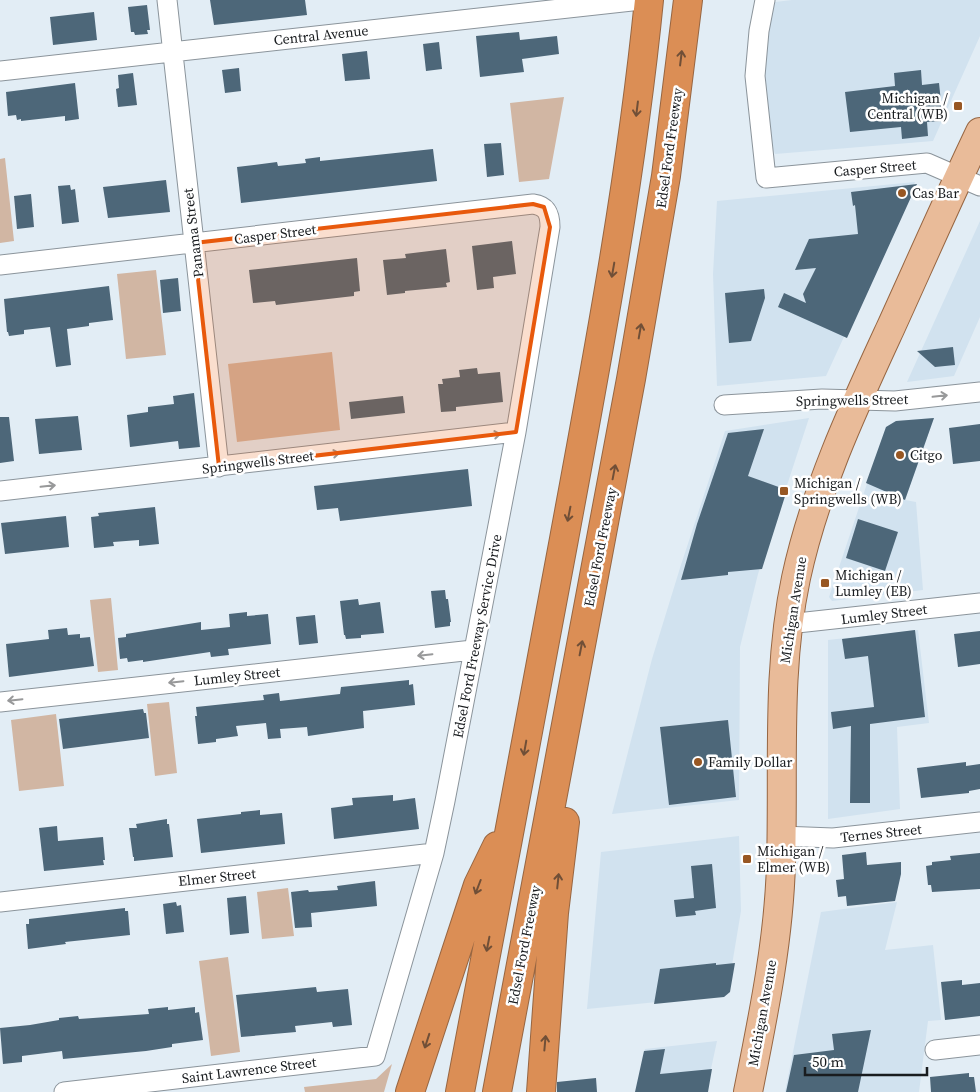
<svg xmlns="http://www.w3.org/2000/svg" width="980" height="1092" font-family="'Source Serif 4',serif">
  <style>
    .built { fill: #d1e2ef }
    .green { fill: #d1b6a3 }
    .building { fill: #4d6779 }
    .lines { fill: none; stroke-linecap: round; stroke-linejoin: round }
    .street-casing { stroke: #8b949b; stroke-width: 21 }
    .primary-casing { stroke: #976642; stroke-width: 30 }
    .highway-casing { stroke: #976642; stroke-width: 30 }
    .street { stroke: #fff; stroke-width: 19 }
    .primary { stroke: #e9bb99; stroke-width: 28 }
    .highway { stroke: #db8e55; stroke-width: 28 }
    .oneway { stroke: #704f37 }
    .oneway2 { stroke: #98999a }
    .marked { fill: #e8590c; fill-opacity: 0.2; stroke: #e8590c; stroke-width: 4; stroke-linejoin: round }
    .poi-dot { fill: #985723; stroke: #fff; stroke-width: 2 }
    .labels { text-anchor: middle; stroke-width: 5; stroke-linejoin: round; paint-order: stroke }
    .street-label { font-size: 14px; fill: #191c1f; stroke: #fff }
    .poi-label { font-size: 14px; fill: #191c1f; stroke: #fff; text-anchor: start }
  </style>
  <rect width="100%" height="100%" fill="#e2edf5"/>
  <path class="built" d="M792 0H980V36L933 141 775 154 762 121 759 67 775 2Z
    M915 182 826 376 717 386 713 274 717 201Z
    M980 221V317L954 376 907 382Z
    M809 418 758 574 740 647 739 800 612 814 652 659 680 568 725 431Z
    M934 418 905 500 916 502 923 590 832 601 829 597 886 427 896 421Z
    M918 630 929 723 897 727 900 809 828 819V640Z
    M739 836 741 911 727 995 587 1009 601 852Z
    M897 902 885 950 933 945 941 1020 928 1021 919 1092H785L821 912Z
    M717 1041 706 1092H637L645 1049Z"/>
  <path class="green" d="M564 97 549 179 519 182 510 103Z
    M5 158 14 241 0 243V159Z
    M156 270 166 355 126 359 117 274Z
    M332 352 340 430 237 442 228 364Z
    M111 598 118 670 98 672 90 600Z
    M169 702 177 773 155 776 147 704Z
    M56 714 64 786 19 791 11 720Z
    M288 888 294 936 262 939 257 892Z
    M228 957 240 1052 211 1056 199 961Z
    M392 1064 384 1092H305L304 1087 376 1079Z"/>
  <path class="building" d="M210 0H305L307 15 214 25Z
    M147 5 150 30H147L148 34 135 35 134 32H131L128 7Z
    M94 12 97 40 53 45 50 17Z
    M519 32 520 40 557 36 559 54 522 59 524 72 480 77 476 36Z
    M439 42 442 69 426 71 423 44Z
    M367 51 370 79 345 81 342 54Z
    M239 68 241 91 225 93 222 70Z
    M921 70 922 85 939 83 943 121 927 122 928 136 902 139 901 127 850 132 845 92 895 86 894 73Z
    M133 73 137 105 118 107 116 89 119 88 118 75Z
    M75 83 79 119 65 121V116L21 121V119L17 120 16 115 8 116 6 92Z
    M501 143 504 175 487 177 484 144Z
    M433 149 437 181 241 203 237 167 277 162 278 166 306 163 305 159 320 157V161Z
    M166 180 170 212 108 218 103 187Z
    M917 184 847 338 778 307 784 293 806 303 803 294 816 268 795 270 809 239 858 234 855 205 853 206 851 192Z
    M70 185 71 190 75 189 79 222 62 224 58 186Z
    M31 194 34 227 17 229 14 196Z
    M512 241 516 274 493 277 494 288 477 290 472 246Z
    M446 249 450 282 446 283 447 287 405 291V293L387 295 383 260 406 258 405 254Z
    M357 258 360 291 354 292V296L276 305 275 301 253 303 249 270Z
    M178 278 181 311 163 313 160 280Z
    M109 286 113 320 89 323V326L67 329 71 365 56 367 50 327 24 330V334L9 336 8 332H7L4 299Z
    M764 289 765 298 751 341 729 343 725 293Z
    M953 347 955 365 935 367 917 351Z
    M477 368 478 374 500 372 503 402 456 407V411L441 412 438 384H443L442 379 460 377 459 370Z
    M194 393 200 447 179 449 178 441 130 447 127 415 148 412V407L174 404 173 396Z
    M403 396 405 413 351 419 349 402Z
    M78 416 82 450 39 454 35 419Z
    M0 417H9L14 461 0 463Z
    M934 418 905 500 866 483 886 427 896 421Z
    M980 424V461L953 464 949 428Z
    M764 429 748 476 787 490 762 569 728 572V575L681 580 697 524 728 433Z
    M468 469 472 506 340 521 338 508 317 510 314 486Z
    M155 507 159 544 139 546V540L113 542 114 546 94 548 91 517 99 516 98 513Z
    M66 516 69 547 5 554 1 523Z
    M858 519 898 532 885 571 846 558Z
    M445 590 446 599H448L451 622H450V626L435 628 431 591Z
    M358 599 359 605 380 602 384 633 361 635V638L346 639 345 635H344L340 601Z
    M247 612V616L268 614 271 644 228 649 229 655 211 657 210 652 143 662V660L128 662 127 658 120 659 118 638 126 637V634L201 622V630L230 627 229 614Z
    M315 615 318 643 299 645 296 617Z
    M67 628 68 635 80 634V638L90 637 94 666 9 677 6 644 49 639 48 630Z
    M915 630 925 717 870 724V803H850L851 726 833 729 831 712 874 707 868 656 845 659 842 639Z
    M980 631V664L958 667 954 634Z
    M409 680V685L413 684 415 705 363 711 364 728 308 736 307 727 280 729 281 738 268 739 266 723 236 726 238 736 216 739V742L198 744 195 716H197L196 707 264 700 263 695 279 693 280 701 340 694 341 687Z
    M143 709 144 713H146L149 738 63 749 59 719Z
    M728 720 736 797 669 805 660 727Z
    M966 762V766L980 764V789L969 791V793L921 798 917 768Z
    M393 795V801L415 798 419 829 334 839 331 808 353 805 352 798Z
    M260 810V815L282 813 285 844 201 853 197 819 241 814V812Z
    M167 819V824H169L173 857 134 861V857H133L129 828H137L136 824Z
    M57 826 58 841 103 837 105 860H103L104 865 44 871 39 828Z
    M866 852 867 865 901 862V874L895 901 847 906 846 896 838 897 836 880 844 879 842 855Z
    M980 853V889L932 892 931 885H928L926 866 932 865V862L951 860 950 856Z
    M712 864 716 908 695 911 696 915 676 917 674 900 694 898 691 866Z
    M375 881 377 906 311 913 312 927 295 928 291 892 308 890 309 892 338 890 337 886Z
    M246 896 249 933 230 935 227 898Z
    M176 902 177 906 181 905 184 932 166 934 163 904Z
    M125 908V911H128L130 935 65 942 66 944 28 949 26 924H29V919Z
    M716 963V965L735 963 730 992 724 997 654 1004 660 969Z
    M962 980V985L980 983V1016L945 1020 941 982Z
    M316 987 317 992 348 989 352 1025 333 1027 332 1022 295 1026 296 1032 241 1037 236 995Z
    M168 1007V1010L195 1007V1013L199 1012 203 1040 172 1044V1047L146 1051 63 1059 62 1051 22 1056V1062L3 1064 0 1028 30 1025 59 1020V1018L78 1016 79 1019 149 1014 148 1009Z
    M871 1030 858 1092H786L794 1055 834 1050 832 1034Z
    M665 1049 660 1074 712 1069 708 1092H635L644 1051Z
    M969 1073V1077H974L976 1092H931L930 1077Z
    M596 1078 597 1092H557V1082Z"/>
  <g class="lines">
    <defs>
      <path id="street" d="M167 0 219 467
        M765 0 759 31 755 76 766 178 927 163 980 186
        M0 71 641 0
        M0 265 533 204C547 206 550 214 550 227L516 432 445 801 434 853 375 1056 64 1092
        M724 405 822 399 895 401 980 392
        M0 491 516 432
        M788 624 980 603
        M0 702 473 650
        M781 836 833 838 980 822
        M0 902 434 853
        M935 1050 980 1045"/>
      <path id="primary" d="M748 1092C763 1017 779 940 781 863 784 768 776 672 796 578 815 490 853 409 890 329 920 263 949 197 980 132"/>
      <path id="highway" d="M410 1092 478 885 497 846
        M460 1092C495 908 530 723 564 539 597 360 631 181 649 0
        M497 1092 631 379 666 176 688 0
        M541 1092 554 913 565 822"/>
    </defs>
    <use href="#street" class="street-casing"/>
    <use href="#primary" class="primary-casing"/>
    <use href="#highway" class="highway-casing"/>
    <use href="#street" class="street"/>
    <use href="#primary" class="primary"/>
    <use href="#highway" class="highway"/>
  </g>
  <defs><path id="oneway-shaft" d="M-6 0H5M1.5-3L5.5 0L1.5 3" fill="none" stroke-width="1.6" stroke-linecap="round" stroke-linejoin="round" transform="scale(1.25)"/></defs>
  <g class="oneway">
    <use href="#oneway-shaft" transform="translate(681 58) rotate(-83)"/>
    <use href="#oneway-shaft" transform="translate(637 109) rotate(97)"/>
    <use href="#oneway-shaft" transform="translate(613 270) rotate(100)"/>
    <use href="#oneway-shaft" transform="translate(640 331) rotate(-80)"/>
    <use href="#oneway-shaft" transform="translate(614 472) rotate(-79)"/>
    <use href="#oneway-shaft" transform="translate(569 514) rotate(101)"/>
    <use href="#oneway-shaft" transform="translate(581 648) rotate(-79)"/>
    <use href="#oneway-shaft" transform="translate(525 748) rotate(100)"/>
    <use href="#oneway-shaft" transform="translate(558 881) rotate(-84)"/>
    <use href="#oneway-shaft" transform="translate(478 887) rotate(111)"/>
    <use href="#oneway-shaft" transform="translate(488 944) rotate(101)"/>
    <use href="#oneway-shaft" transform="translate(427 1041) rotate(108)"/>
    <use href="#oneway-shaft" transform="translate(545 1043) rotate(-85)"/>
  </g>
  <g class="oneway2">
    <use href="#oneway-shaft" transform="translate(940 396) rotate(-6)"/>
    <use href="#oneway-shaft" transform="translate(493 435) rotate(-7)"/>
    <use href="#oneway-shaft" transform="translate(332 454) rotate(-7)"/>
    <use href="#oneway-shaft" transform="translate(48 486) rotate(-6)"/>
    <use href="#oneway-shaft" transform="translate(425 655) rotate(174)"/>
    <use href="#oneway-shaft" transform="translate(176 682) rotate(174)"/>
    <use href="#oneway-shaft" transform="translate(15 700) rotate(174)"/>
  </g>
  <path class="marked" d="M533 204 544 207 550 227 516 432 219 467 194 243Z"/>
  <g class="poi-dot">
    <rect x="953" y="101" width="10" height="10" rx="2.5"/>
    <circle cx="902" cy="193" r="5"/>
    <circle cx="900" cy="455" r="5"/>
    <rect x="779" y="486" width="10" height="10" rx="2.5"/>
    <rect x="820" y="578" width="10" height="10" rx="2.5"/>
    <circle cx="698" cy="762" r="5"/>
    <rect x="742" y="854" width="10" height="10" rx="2.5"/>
  </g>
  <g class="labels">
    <g class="street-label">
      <text transform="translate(321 35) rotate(-6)" y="5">Central Avenue</text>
      <text transform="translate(669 148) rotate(-82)" y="5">Edsel Ford Freeway</text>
      <text transform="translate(875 168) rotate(-5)" y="5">Casper Street</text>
      <text transform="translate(193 233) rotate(-97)" y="5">Panama Street</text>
      <text transform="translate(275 234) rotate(-7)" y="5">Casper Street</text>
      <text transform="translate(852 400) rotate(-1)" y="5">Springwells Street</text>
      <text transform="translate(258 462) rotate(-7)" y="5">Springwells Street</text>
      <text transform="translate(600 547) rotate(-79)" y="5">Edsel Ford Freeway</text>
      <text transform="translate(793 610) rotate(-81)" y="5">Michigan Avenue</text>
      <text transform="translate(884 614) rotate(-7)" y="5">Lumley Street</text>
      <text transform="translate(477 636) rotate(-79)" y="5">Edsel Ford Freeway Service Drive</text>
      <text transform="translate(237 676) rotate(-6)" y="5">Lumley Street</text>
      <text transform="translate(881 833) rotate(-6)" y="5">Ternes Street</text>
      <text transform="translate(217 877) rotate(-6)" y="5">Elmer Street</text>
      <text transform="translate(524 945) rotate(-79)" y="5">Edsel Ford Freeway</text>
      <text transform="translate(762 1013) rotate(-80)" y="5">Michigan Avenue</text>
      <text transform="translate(249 1070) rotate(-7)" y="5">Saint Lawrence Street</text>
    </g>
    <g class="poi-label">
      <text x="948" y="103" text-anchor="end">Michigan /<tspan x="948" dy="16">Central (WB)</tspan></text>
      <text x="912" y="198">Cas Bar</text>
      <text x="910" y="460">Citgo</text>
      <text x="794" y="488">Michigan /<tspan x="794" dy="16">Springwells (WB)</tspan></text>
      <text x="835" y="580">Michigan /<tspan x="835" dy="16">Lumley (EB)</tspan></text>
      <text x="708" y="767">Family Dollar</text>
      <text x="757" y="856">Michigan /<tspan x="757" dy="16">Elmer (WB)</tspan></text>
    </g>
  </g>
  <path d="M805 1067v8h122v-8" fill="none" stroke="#191c1f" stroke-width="2.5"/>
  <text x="812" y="1067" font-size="15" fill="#191c1f" stroke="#ffffff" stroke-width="4" paint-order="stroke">50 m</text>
</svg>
